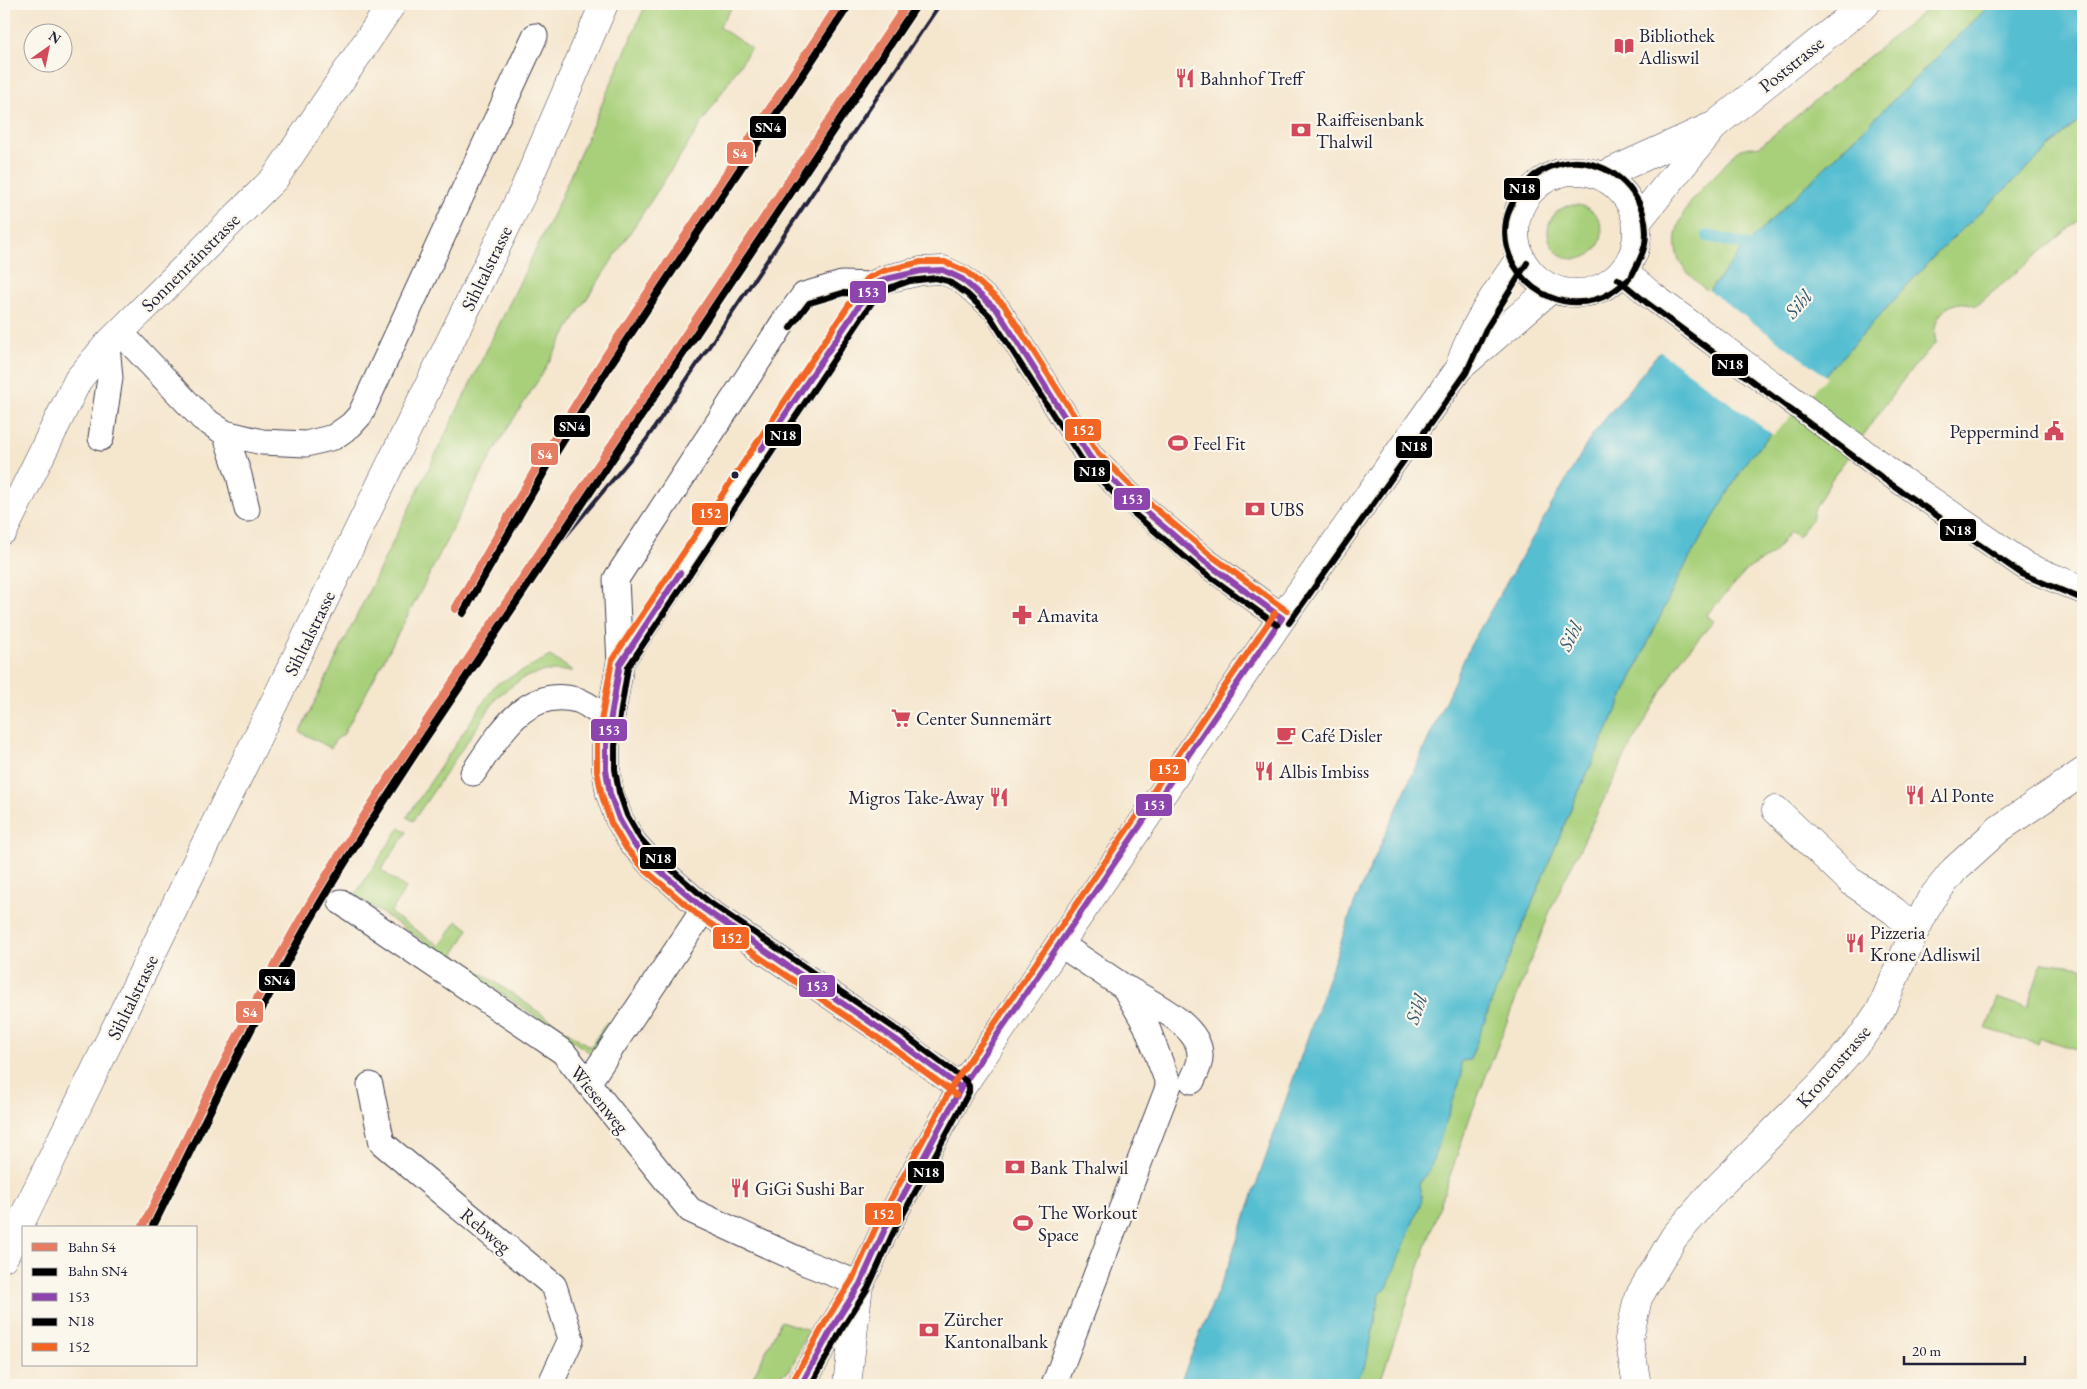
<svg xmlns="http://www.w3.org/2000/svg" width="2087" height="1389" font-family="'EB Garamond',serif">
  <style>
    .green { fill: #a8d07a; stroke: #65795a }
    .water { fill: #54bed1; stroke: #3b7086 }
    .pier { fill: #f5e6ce }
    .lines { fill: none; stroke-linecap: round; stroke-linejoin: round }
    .stream { stroke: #54bed1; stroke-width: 12 }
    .lane-casing { stroke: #423f51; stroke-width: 27 }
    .street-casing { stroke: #423f51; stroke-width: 29 }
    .secondary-casing { stroke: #423f51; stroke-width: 29 }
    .primary-casing { stroke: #423f51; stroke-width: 29 }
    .lane { stroke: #fff; stroke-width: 25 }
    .street { stroke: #fff; stroke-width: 28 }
    .secondary { stroke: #fff; stroke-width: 28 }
    .primary { stroke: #fff; stroke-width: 28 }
    .rail { stroke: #22223b; stroke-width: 4 }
    .bus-1-casing { stroke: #fbf7ec; stroke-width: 10 }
    .bus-2-casing { stroke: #fbf7ec; stroke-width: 10 }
    .bus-3-casing { stroke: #fbf7ec; stroke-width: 10 }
    .bus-1 { stroke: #8e44ad; stroke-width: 6 }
    .bus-2 { stroke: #000; stroke-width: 6 }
    .bus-3 { stroke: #f26522; stroke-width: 6 }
    .rail-1-casing { stroke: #fbf7ec; stroke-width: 11 }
    .rail-2-casing { stroke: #fbf7ec; stroke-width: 11 }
    .rail-1 { stroke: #e67d63; stroke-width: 8 }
    .rail-2 { stroke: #000; stroke-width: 8 }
    .bus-dot { fill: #22223b; stroke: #fbf7ec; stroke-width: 2 }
    .labels { text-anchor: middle; stroke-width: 4.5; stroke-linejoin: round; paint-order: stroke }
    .poi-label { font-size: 19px; fill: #22223b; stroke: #fbf7ec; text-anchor: start }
    .street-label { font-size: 19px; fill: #22223b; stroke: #fbf7ec }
    .water-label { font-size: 20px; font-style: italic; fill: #345970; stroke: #fbf7ec }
    .line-badge { stroke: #fbf7ec; stroke-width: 2 }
    .badge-label { font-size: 14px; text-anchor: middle; font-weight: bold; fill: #fff }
  </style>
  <rect width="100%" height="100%" fill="#fbf7ec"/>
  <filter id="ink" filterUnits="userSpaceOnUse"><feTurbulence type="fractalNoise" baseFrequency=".02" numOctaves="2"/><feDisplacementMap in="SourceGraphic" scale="10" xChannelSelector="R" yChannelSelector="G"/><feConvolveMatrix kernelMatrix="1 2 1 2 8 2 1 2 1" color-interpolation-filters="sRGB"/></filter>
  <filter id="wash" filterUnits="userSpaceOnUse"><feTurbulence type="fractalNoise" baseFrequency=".0096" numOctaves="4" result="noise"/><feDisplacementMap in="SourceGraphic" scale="20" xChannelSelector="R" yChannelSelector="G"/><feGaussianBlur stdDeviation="1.12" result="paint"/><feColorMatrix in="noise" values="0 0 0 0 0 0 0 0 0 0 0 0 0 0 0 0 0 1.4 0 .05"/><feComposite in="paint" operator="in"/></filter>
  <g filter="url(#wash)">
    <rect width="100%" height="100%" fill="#f5e6ce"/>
    <path class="green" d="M646 4H734L719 27 751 48 580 309 537 382 499 442 466 502 423 587 371 684 343 735 335 740 331 748 300 732 556 208Z
      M1933 4H1991L1746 245 1708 292C1697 282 1683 271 1678 257 1666 222 1700 190 1722 168 1727 162 1734 152 1741 149 1747 147 1755 147 1760 146Z
      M2083 116V217L1976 306C1951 294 1929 318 1936 342L1906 376 1831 480 1814 510 1812 519 1798 537 1790 531 1774 553 1748 569 1706 616 1714 621 1680 660 1624 758 1552 906 1470 1117 1379 1385H1353L1364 1368 1375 1323 1379 1294 1419 1184 1430 1169 1460 1061 1470 1060 1494 996 1572 806 1679 576 1748 459 1938 252Z
      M1548 232a27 27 0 1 1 54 0a27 27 0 1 1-54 0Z
      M550 656 573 671H545L523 678 498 696 413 821 407 817 495 685Z
      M400 827 407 832 381 870 406 888 390 913 440 946 457 921 469 929 454 954 590 1047 607 1022 614 1027 595 1056 355 895Z
      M2042 962 2083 967V1051L2040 1038 2038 1044 1986 1029 1998 998 2027 1008Z
      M781 1321 808 1330 790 1370 761 1385H749Z"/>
    <path class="water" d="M1991 4H2083V116L1938 252 1748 459 1679 576 1572 806 1494 996 1470 1060 1461 1061 1462 1075 1430 1169 1419 1184 1422 1200 1387 1288 1379 1294 1375 1323 1364 1368 1353 1385H1179L1228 1266 1354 904 1470 646 1592 435 1746 245Z"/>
    <path class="pier" d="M1707 289 1827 377 1773 435 1658 350Z"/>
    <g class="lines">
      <path class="stream" d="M1708 236 1746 245 1758 256"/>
    </g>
  </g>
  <g filter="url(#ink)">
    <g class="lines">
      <defs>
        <path id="lane" d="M120 332 202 418 225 433 262 442 306 444 334 437 351 425 360 415 535 36
          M225 433 239 475 247 509
          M101 438 110 378 107 345
          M620 664 616 579 783 323 804 295 842 284 873 285
          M620 664 873 285
          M473 773C499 736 524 686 577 700 588 703 600 714 610 721
          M341 902 563 1052 690 1210 806 1263 860 1284
          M1128 989C1151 1003 1200 1025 1200 1055 1201 1063 1195 1074 1192 1081
          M588 1083 704 909
          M370 1085 382 1143 554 1286 571 1339 550 1385
          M1054 1385 1169 1085 1146 1025 1124 987 1060 944"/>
        <path id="street" d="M873 285 886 279 921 271 943 270 962 279 997 310 1090 457 1137 504 1204 561 1282 618
          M4 530 78 380 107 345 275 178 392 4
          M620 664 606 745V770L610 794 619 819 633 843 651 863 704 909 898 1041 961 1088
          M1776 810 1852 882 1894 911 1915 930
          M1637 1385 1629 1339 1638 1298 1674 1237 1713 1192 1820 1085 1861 1038 1881 1009 1912 937 1931 899 1955 869 1999 829 2083 772"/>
        <path id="secondary" d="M1515 232a61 61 0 1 1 122 0a61 61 0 1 1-122 0Z
          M1602 176 1710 127
          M1637 222 1716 124 1866 4
          M1624 272 1652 296 1893 475 2027 567 2083 590
          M1461 362C1474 323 1497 292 1520 258
          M801 1385 834 1325 860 1284 885 1229 961 1088 1186 759 1282 618 1459 368 1551 289
          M847 1385 858 1293"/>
        <path id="primary" d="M4 1257 523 192 604 4"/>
      </defs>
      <use href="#lane" class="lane-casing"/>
      <use href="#street" class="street-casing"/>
      <use href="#secondary" class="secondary-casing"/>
      <use href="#primary" class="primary-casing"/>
      <use href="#lane" class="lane"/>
      <use href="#street" class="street"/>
      <use href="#secondary" class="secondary"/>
      <use href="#primary" class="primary"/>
      <path class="rail" d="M461 669 534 574 646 440 940 4"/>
      <defs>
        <path id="bus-1" d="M761 450 873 285 886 279 921 271 943 270 962 279 997 310 1090 457 1137 504 1204 561 1282 618
          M680 573 620 664 606 745V770L610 794 619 819 633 843 651 863 704 909 898 1041 961 1088
          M801 1385 834 1325 860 1284 885 1229 961 1088 1282 618"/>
        <path id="bus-2" d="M1618 279 1647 303 1888 482 2022 574 2080 598
          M1629 279C1618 288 1608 297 1594 300 1532 316 1479 244 1519 193 1526 184 1530 177 1540 172 1556 163 1573 159 1591 164 1626 173 1651 207 1645 244 1643 255 1637 265 1632 275
          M790 328 809 303 843 293 874 294 902 283
          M1289 623 1466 373 1486 329 1527 263
          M811 1385 842 1329 868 1288 893 1233 969 1092V1086L966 1081 903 1034 709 902 657 857 640 838 627 815 619 792 615 769V746L628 667 879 292 910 281 936 278 948 281 967 294 990 316 1084 463 1131 511 1198 568 1277 625"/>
        <path id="bus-3" d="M956 1095 893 1048 699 916 645 870 626 848 611 823 602 796 597 771V744L612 660 866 279 883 271 921 262H945L967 272 1004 305 1097 452 1143 498 1209 554 1287 611
          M793 1381 826 1321 852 1280 877 1225 954 1083 1275 613"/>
      </defs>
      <use href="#bus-1" class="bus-1-casing"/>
      <use href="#bus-2" class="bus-2-casing"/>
      <use href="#bus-3" class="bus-3-casing"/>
      <use href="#bus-1" class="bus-1"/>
      <use href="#bus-2" class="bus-2"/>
      <use href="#bus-3" class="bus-3"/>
      <defs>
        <path id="rail-1" d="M455 609 539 463 605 357 839 4
          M142 1228C191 1129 238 1030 292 934 329 868 371 804 413 741L907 4"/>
        <path id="rail-2" d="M463 613 547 467 612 362 846 9
          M152 1228C200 1131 247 1033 300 938 337 872 379 809 420 746L914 9"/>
      </defs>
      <use href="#rail-1" class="rail-1-casing"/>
      <use href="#rail-2" class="rail-2-casing"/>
      <use href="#rail-1" class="rail-1"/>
      <use href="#rail-2" class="rail-2"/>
    </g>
  </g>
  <defs>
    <symbol id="library-bare" viewBox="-9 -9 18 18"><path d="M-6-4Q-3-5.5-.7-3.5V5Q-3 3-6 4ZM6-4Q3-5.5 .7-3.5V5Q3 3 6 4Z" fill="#d1495b" stroke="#fbf7ec" stroke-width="2.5" paint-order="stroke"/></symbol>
    <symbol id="restaurant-bare" viewBox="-9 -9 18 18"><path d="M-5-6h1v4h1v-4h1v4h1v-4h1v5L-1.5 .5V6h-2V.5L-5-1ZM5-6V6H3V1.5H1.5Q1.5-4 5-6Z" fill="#d1495b" stroke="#fbf7ec" stroke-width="2.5" paint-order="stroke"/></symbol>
    <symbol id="bank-bare" viewBox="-9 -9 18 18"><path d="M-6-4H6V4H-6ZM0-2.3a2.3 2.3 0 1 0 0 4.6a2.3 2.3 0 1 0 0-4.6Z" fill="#d1495b" stroke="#fbf7ec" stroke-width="2.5" paint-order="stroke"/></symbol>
    <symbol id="civic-bare" viewBox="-9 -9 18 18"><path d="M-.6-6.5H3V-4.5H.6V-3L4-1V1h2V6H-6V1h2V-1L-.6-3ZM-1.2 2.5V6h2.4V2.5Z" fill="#d1495b" stroke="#fbf7ec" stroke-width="2.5" paint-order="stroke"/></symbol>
    <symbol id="stadium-bare" viewBox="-9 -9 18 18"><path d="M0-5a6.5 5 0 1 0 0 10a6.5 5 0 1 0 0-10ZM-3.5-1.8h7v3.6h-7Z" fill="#d1495b" stroke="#fbf7ec" stroke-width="2.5" paint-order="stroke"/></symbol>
    <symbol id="pharmacy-bare" viewBox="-9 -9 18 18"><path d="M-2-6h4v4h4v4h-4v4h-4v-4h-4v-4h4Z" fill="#d1495b" stroke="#fbf7ec" stroke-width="2.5" paint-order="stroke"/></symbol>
    <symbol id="supermarket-bare" viewBox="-9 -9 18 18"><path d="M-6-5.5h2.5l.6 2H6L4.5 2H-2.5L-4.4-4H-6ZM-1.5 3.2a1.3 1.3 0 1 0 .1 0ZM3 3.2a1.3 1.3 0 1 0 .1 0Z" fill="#d1495b" stroke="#fbf7ec" stroke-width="2.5" paint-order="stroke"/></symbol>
    <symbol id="cafe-bare" viewBox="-9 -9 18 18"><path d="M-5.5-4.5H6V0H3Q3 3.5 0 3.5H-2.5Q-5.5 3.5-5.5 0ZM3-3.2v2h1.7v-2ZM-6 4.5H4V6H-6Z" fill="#d1495b" stroke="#fbf7ec" stroke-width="2.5" paint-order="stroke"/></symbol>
  </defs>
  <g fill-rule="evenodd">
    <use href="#library-bare" x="1610" y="32" width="28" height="28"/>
    <use href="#restaurant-bare" x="1171" y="64" width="28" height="28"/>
    <use href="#bank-bare" x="1287" y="116" width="28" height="28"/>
    <use href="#civic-bare" x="2040" y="417" width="28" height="28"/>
    <use href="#stadium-bare" x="1164" y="429" width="28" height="28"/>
    <use href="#bank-bare" x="1241" y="495" width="28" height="28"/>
    <use href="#pharmacy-bare" x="1008" y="601" width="28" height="28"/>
    <use href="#supermarket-bare" x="887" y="704" width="28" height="28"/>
    <use href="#cafe-bare" x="1272" y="721" width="28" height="28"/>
    <use href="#restaurant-bare" x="1250" y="757" width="28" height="28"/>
    <use href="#restaurant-bare" x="1901" y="781" width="28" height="28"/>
    <use href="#restaurant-bare" x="985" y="783" width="28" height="28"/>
    <use href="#restaurant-bare" x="1841" y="929" width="28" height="28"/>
    <use href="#bank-bare" x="1001" y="1153" width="28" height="28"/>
    <use href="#restaurant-bare" x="726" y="1174" width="28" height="28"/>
    <use href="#stadium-bare" x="1009" y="1209" width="28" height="28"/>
    <use href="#bank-bare" x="915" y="1316" width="28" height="28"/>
  </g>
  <circle class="bus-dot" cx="735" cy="475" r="4.5"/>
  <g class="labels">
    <g class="poi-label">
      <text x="1639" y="42">Bibliothek<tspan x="1639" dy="22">Adliswil</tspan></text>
      <text x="1200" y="85">Bahnhof Treff</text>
      <text x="1316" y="126">Raiffeisenbank<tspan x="1316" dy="22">Thalwil</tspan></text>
      <text x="2039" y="438" text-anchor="end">Peppermind</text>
      <text x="1193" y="450">Feel Fit</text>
      <text x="1270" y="516">UBS</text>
      <text x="1037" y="622">Amavita</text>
      <text x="916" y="725">Center Sunnemärt</text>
      <text x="1301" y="742">Café Disler</text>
      <text x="1279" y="778">Albis Imbiss</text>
      <text x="1930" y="802">Al Ponte</text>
      <text x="984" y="804" text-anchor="end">Migros Take-Away</text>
      <text x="1870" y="939">Pizzeria<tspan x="1870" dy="22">Krone Adliswil</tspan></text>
      <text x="1030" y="1174">Bank Thalwil</text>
      <text x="755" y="1195">GiGi Sushi Bar</text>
      <text x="1038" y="1219">The Workout<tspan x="1038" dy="22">Space</tspan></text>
      <text x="944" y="1326">Zürcher<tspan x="944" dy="22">Kantonalbank</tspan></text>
    </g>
    <g class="street-label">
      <text transform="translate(1791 64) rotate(-39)" y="7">Poststrasse</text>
      <text transform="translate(190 262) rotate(-45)" y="7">Sonnenrainstrasse</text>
      <text transform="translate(486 268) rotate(-64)" y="7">Sihltalstrasse</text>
      <text transform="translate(309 633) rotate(-64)" y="7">Sihltalstrasse</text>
      <text transform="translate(132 997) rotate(-64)" y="7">Sihltalstrasse</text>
      <text transform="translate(1833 1066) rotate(-49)" y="7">Kronenstrasse</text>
      <text transform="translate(600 1099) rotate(51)" y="7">Wiesenweg</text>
      <text transform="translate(486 1230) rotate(40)" y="7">Rebweg</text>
    </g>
    <g class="water-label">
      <text transform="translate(1798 304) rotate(-48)" y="7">Sihl</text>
      <text transform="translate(1570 636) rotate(-62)" y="7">Sihl</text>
      <text transform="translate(1416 1009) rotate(-70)" y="7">Sihl</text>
    </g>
  </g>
  <g class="line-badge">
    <rect x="749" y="115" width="38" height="24" rx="5" fill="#000"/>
    <rect x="726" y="141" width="28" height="24" rx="5" fill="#e67d63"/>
    <rect x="1503" y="177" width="38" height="24" rx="5" fill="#000"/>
    <rect x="849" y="280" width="38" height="24" rx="5" fill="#8e44ad"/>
    <rect x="1711" y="353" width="38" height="24" rx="5" fill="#000"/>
    <rect x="553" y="414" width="38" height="24" rx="5" fill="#000"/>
    <rect x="1064" y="418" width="38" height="24" rx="5" fill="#f26522"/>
    <rect x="764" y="423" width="38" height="24" rx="5" fill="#000"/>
    <rect x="1395" y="435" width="38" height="24" rx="5" fill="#000"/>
    <rect x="530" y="442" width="29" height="24" rx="5" fill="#e67d63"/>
    <rect x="1073" y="459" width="38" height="24" rx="5" fill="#000"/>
    <rect x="1113" y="487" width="38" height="24" rx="5" fill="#8e44ad"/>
    <rect x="691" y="502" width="38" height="24" rx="5" fill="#f26522"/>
    <rect x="1939" y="518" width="38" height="24" rx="5" fill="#000"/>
    <rect x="590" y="718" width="38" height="24" rx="5" fill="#8e44ad"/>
    <rect x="1149" y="758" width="38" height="24" rx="5" fill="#f26522"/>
    <rect x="1135" y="793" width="38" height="24" rx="5" fill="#8e44ad"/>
    <rect x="639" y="846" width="38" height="24" rx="5" fill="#000"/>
    <rect x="712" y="926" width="38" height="24" rx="5" fill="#f26522"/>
    <rect x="258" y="968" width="38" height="24" rx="5" fill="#000"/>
    <rect x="798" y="974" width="38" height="24" rx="5" fill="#8e44ad"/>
    <rect x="235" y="1000" width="29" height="24" rx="5" fill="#e67d63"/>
    <rect x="907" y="1160" width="38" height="24" rx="5" fill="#000"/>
    <rect x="864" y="1202" width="38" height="24" rx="5" fill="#f26522"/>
  </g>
  <g class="badge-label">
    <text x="768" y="132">SN4</text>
    <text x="740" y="158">S4</text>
    <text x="1522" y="193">N18</text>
    <text x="868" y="297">153</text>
    <text x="1730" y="369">N18</text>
    <text x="572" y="431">SN4</text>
    <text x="1083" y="435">152</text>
    <text x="783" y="440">N18</text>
    <text x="1414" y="451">N18</text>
    <text x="545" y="459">S4</text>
    <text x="1092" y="476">N18</text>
    <text x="1132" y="504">153</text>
    <text x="710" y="518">152</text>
    <text x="1958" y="535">N18</text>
    <text x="609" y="735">153</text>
    <text x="1168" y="774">152</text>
    <text x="1154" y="810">153</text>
    <text x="658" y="863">N18</text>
    <text x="731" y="943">152</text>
    <text x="277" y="985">SN4</text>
    <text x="817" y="991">153</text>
    <text x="250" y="1017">S4</text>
    <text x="926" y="1177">N18</text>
    <text x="883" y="1219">152</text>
  </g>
  <rect width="2087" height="1389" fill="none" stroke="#fbf7ec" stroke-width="20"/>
  <rect x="22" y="1226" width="175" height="140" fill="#fbf7ec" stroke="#a4a2a5"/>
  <rect x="32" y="1243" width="25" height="8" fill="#e67d63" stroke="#a4a2a5"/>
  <text x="68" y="1252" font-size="15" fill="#22223b">Bahn S4</text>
  <rect x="32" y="1268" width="25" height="8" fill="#000000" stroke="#a4a2a5"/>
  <text x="68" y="1276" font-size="15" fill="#22223b">Bahn SN4</text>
  <rect x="32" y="1293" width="25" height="8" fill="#8e44ad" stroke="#a4a2a5"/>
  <text x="68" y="1302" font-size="15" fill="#22223b">153</text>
  <rect x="32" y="1318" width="25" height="8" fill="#000000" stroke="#a4a2a5"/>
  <text x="68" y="1326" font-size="15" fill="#22223b">N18</text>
  <rect x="32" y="1343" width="25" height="8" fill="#f26522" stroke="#a4a2a5"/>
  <text x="68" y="1352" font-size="15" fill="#22223b">152</text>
  <g transform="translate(48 48) rotate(33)"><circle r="24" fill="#fbf7ec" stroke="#a4a2a5"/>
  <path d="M0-4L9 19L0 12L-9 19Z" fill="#d1495b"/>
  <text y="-8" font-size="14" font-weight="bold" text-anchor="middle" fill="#22223b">N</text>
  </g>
  <path d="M1904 1356v8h121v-8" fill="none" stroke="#22223b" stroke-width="2.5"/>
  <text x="1912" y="1356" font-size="15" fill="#22223b" stroke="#fbf7ec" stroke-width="4" paint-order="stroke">20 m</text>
</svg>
